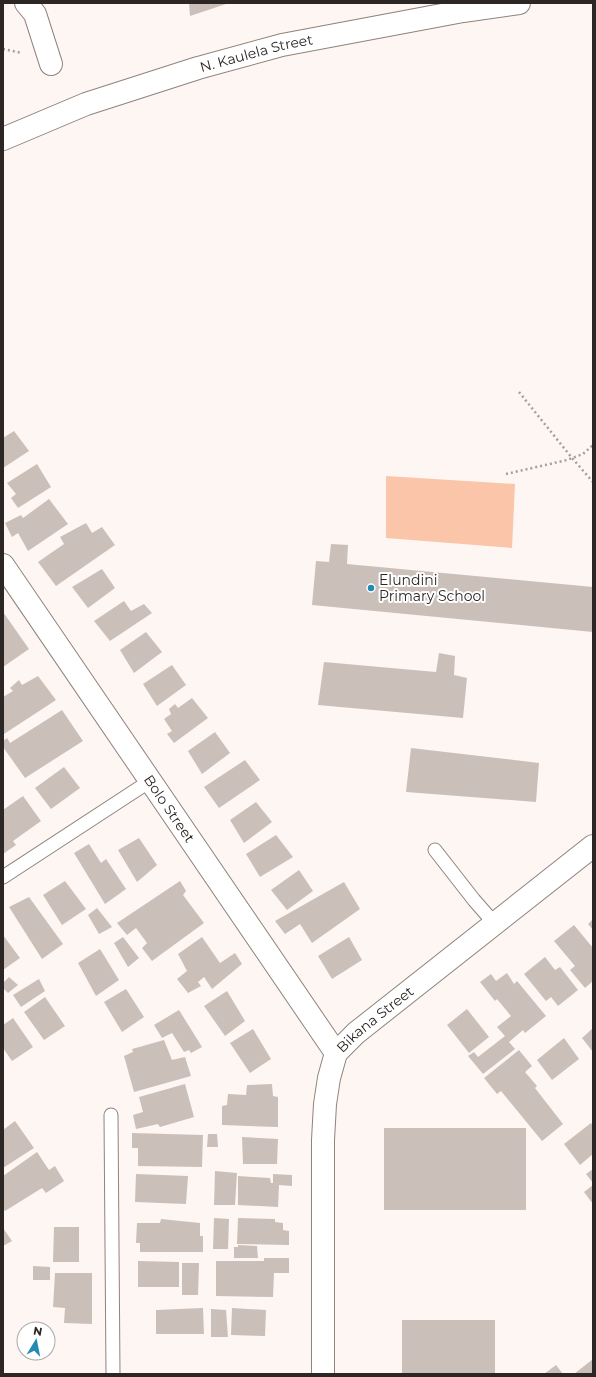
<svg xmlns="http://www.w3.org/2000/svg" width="596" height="1377" font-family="Montserrat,sans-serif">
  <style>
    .green { fill: #fac5a8 }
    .building { fill: #cbbfb9 }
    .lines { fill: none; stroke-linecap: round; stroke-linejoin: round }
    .lane-casing { stroke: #8f837d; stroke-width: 15 }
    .street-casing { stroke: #8f837d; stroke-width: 24 }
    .secondary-casing { stroke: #8f837d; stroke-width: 24 }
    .path { stroke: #a59e9b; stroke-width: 2.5; stroke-dasharray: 2 3; stroke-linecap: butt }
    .lane { stroke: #fff; stroke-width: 13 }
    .street { stroke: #fff; stroke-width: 22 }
    .secondary { stroke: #fff; stroke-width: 22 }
    .poi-dot { fill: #248ab3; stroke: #fff; stroke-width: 1.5 }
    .labels { text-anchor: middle; stroke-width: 4; stroke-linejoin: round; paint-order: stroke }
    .street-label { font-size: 14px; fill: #2c2724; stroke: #fff }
    .poi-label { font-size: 14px; fill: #2c2724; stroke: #fff; text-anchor: start }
  </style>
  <rect width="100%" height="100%" fill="#fef6f2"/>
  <path class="green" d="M386 476 515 484 512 548 386 538Z"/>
  <path class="building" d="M189 3H229L190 16Z
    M14 431 29 451 3 468V438Z
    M37 464 51 487 18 508 11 498 16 494 7 483Z
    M49 499 68 524 28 551 18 533 12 537 5 523 21 515 23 518Z
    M86 523 92 533 102 527 115 545 56 586 38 562 64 544 60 537Z
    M331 544 348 545 347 564 593 587V632L312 605 316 561 329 562Z
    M102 569 115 588 88 608 72 587Z
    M124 601 131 611 144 604 152 613 110 641 94 621Z
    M3 612 29 649 3 667Z
    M146 632 162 652 134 673 120 650Z
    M439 653 455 656 454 675 467 678 463 718 318 705 324 662 436 672Z
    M172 665 186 685 157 706 143 684Z
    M38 676 56 700 4 734 3 697 13 691 10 688 19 680 22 685Z
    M192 698 208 718 174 743 167 734 172 731 164 719 171 714 169 709 175 704 178 708Z
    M62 710 83 741 25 778 3 747V741L7 738 10 743Z
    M215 732 230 753 202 774 188 751Z
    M411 748 539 763 536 802 406 792Z
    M245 760 260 780 219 808 204 787Z
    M64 767 80 788 51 809 35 788Z
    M23 796 41 821 13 841 16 845 3 854V810Z
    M256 802 272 822 244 843 230 820Z
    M276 835 293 857 260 877 246 854Z
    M139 838 157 865 137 882 118 850Z
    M89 844 101 863 106 859 126 889 105 904 74 853Z
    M299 870 313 891 287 910 271 890Z
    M65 881 86 909 62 925 43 895Z
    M180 881 186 891 183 895 204 923 152 961 142 948 147 943 136 928 127 935 117 923Z
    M344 882 360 909 312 943 300 924 285 934 275 921Z
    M29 897 63 944 42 959 9 907Z
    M97 908 112 927 99 934 88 915Z
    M593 919V930L588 924Z
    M574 925 593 948V981L585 988 570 970 575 966 554 941Z
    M3 935 20 958 3 970Z
    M123 937 139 958 128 967 114 943Z
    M202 937 220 963 235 953 242 964 212 989 204 977 198 982 201 986 188 993 177 979 187 971 178 954Z
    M349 937 362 960 332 979 318 956Z
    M100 949 119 980 96 996 78 963Z
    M545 957 555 970 560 967 578 990 558 1006 551 997 546 1001 524 974Z
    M507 973 514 984 517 981 546 1016 525 1033 523 1030 509 1042 515 1049 483 1074 468 1056 474 1052 478 1057 505 1036 497 1027 511 1016 497 999 495 1001 480 982 491 974 496 981Z
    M9 977 18 985 8 993 3 988V983Z
    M39 979 45 991 21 1007 13 995Z
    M126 989 144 1017 122 1032 104 1002Z
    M227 991 245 1021 225 1036 204 1006Z
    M45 997 65 1026 44 1040 24 1012Z
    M467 1009 489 1037 469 1053 447 1025Z
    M179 1010 202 1047 191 1053 189 1050 184 1052 172 1033 162 1038 154 1025Z
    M13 1018 33 1047 12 1061 3 1048V1025Z
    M593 1028V1052L582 1038Z
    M253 1029 271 1059 250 1073 230 1043Z
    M564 1038 579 1059 552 1080 537 1060Z
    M164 1040 172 1060 185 1057 191 1076 134 1092 124 1056 133 1052 132 1049Z
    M519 1050 532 1066 525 1072 537 1086 535 1088 563 1124 542 1141 501 1091 497 1094 484 1078Z
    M185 1084 194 1117 160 1127 158 1124 136 1129 133 1115 143 1112 139 1097Z
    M272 1084 273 1096 278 1097V1127L222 1125V1106L227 1105 228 1094 246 1095 247 1085Z
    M15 1121 34 1148 3 1168V1130Z
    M591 1123 593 1126V1154L580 1165 564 1144Z
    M384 1128H526V1210H384Z
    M132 1133 203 1135 202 1167 138 1166V1148H132Z
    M208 1134H217L218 1147H207Z
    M242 1137 278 1139 277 1164H243Z
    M37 1152 49 1170 55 1166 64 1181 46 1193 42 1188 5 1211 3 1208V1176Z
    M593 1169V1183L586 1174Z
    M215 1171 237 1173 235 1205H214Z
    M136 1174 188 1176 186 1204 135 1202Z
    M273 1174 292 1175V1186L279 1185 278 1207 238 1205V1176L270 1178 271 1183H273Z
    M593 1185V1204L584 1192Z
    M214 1218 229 1219 228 1249H213Z
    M238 1218 275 1219V1222L283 1223V1230L289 1231V1245L237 1244Z
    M161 1219 200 1223V1236H203V1252H140V1243H136L137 1223H160Z
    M54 1227H79V1262H53Z
    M3 1228 12 1241 3 1246Z
    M238 1245 257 1246 258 1258H234V1247H238Z
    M264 1258H289V1273H274L273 1297 216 1296V1261H264Z
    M138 1261 179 1262V1287H138Z
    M182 1263H199L198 1295H182Z
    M33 1266 50 1267V1280H33Z
    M55 1273H92V1324L64 1323 65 1308 53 1307Z
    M203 1308 204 1334H156V1310Z
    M232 1308 266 1310 265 1336 231 1335Z
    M211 1309 226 1310 228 1337H211Z
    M402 1320H495V1374H402Z
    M593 1359V1374H574Z
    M556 1365 563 1374H544Z"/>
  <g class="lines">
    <defs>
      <path id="lane" d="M435 850 474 900 495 924
        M3 877 150 781
        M111 1115 113 1374"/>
      <g id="street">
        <path d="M26 3 35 14 51 64"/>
        <path id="s1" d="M3 565 336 1053"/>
        <path id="s2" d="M323 1374V1140L325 1104 329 1078 336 1053 356 1033 593 846"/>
      </g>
      <g id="secondary">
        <path id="s3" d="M3 139 86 104 198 68 282 45 463 11 519 3"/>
      </g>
    </defs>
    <use href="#lane" class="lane-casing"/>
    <use href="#street" class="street-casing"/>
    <use href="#secondary" class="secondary-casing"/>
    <path class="path" d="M3 49 22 53
      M519 392 572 458 593 482
      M506 474 567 460 583 454 593 445"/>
    <use href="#lane" class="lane"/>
    <use href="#street" class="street"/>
    <use href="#secondary" class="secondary"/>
  </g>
  <circle class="poi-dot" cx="371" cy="588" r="4"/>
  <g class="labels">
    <g class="street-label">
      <text dy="5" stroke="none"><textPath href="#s3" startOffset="268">N. Kaulela Street</textPath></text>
      <text dy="5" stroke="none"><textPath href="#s1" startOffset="295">Bolo Street</textPath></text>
      <text dy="5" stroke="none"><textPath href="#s2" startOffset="374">Bikana Street</textPath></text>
    </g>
    <g class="poi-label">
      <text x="379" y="585">Elundini<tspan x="379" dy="16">Primary School</tspan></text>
    </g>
  </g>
  <rect width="596" height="1377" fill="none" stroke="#2c2724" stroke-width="8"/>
  <g transform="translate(36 1341) rotate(10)"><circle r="19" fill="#ffffff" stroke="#aba9a7"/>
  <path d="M0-3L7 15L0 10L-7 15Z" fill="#248ab3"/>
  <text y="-6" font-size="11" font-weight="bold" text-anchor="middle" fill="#2c2724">N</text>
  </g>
</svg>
